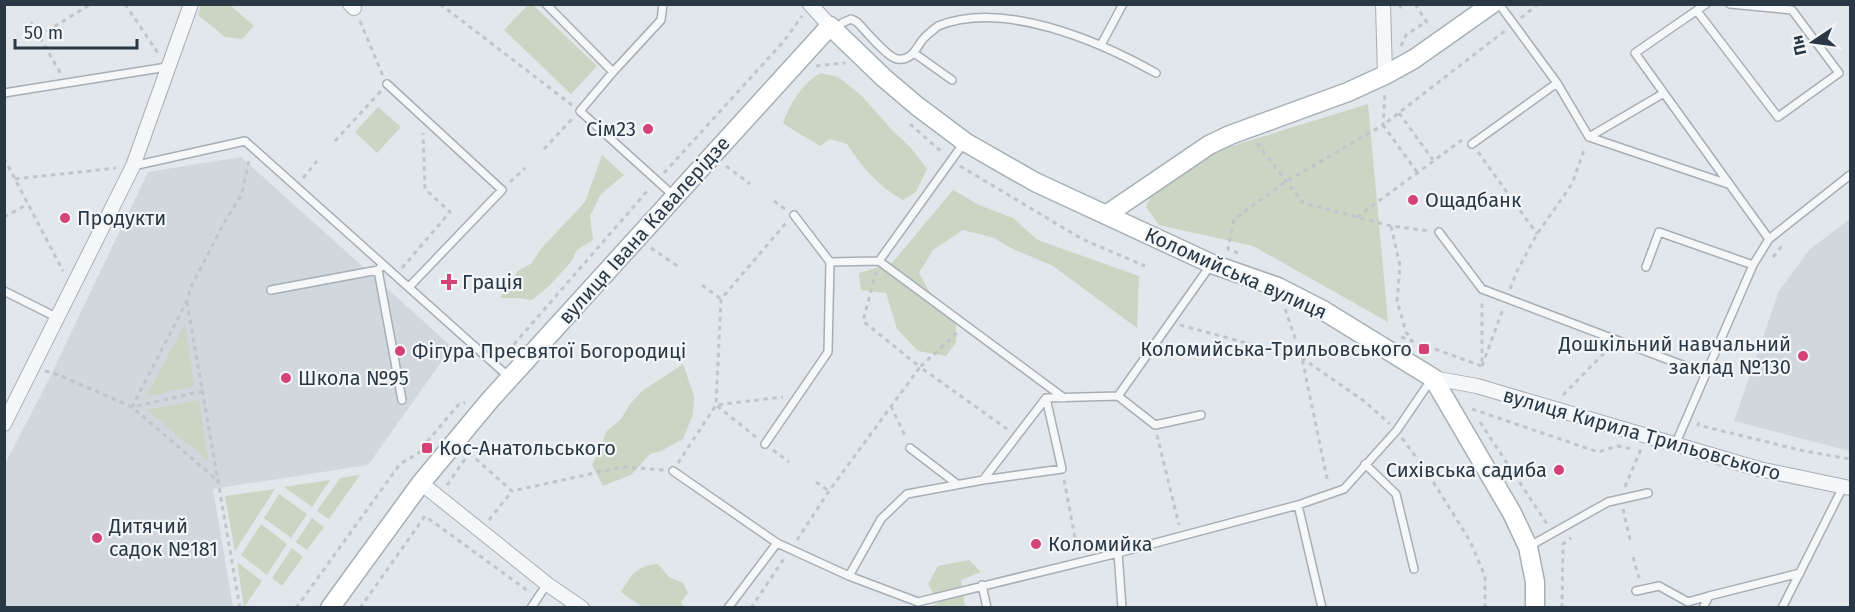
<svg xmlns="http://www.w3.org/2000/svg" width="1855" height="612" font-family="'Fira Sans',sans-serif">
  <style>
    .built { fill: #d0d7dd }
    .green { fill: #cbd5c3 }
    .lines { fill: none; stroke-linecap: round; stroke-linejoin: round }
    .lane-casing { stroke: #a7afb6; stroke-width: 10 }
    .street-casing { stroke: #a7afb6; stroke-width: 16 }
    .secondary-casing { stroke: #a7afb6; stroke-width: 21 }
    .path { stroke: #c0c5ca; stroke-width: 3; stroke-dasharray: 4.5 4.5; stroke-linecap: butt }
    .lane { stroke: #f5f7f9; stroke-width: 7 }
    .street { stroke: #f5f7f9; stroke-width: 14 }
    .secondary { stroke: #fff; stroke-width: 18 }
    .poi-dot { fill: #d54277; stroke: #f2f6f8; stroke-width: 2 }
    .labels { text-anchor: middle; stroke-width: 4.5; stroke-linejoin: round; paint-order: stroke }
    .poi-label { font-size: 20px; fill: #293844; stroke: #f2f6f8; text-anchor: start }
    .street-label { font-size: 20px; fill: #293844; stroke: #f2f6f8 }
  </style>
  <rect width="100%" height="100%" fill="#e2e7eb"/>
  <path class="built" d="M241 157 452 347 368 465 213 489 233 607 5 606V464L47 383 148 172Z
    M1850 219V451L1734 421 1779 291 1810 249Z"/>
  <path class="green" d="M201 5H230L254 26 242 39 225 37 198 15Z
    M528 5H533L597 66 571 94 504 30Z
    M821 73 838 77 862 96 892 130 911 148 927 169 916 192 903 200C880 188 861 166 847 144L830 139 820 146C808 138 795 132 783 123 790 104 802 83 821 73Z
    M1368 104 1388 322 1253 246 1159 225 1146 207 1153 191 1216 151Z
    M378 107 401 127 377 153 355 132Z
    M602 155 624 175 601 194 590 216 593 240 577 250 571 262 549 286 532 300 517 298H500L518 271 532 263 540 250 585 202Z
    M953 190 979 205 1013 218 1038 240 1139 276 1137 328 1053 266 1011 248 994 238 963 230 933 250 919 273 929 291 956 316V342L946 356 918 351 897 329 886 293 861 290 859 273 892 263Z
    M185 324 194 386 146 397Z
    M683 364 694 396 693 414 683 439 661 451 650 454 631 475 603 486 592 465 600 450 606 432 621 419 630 404 642 391Z
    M199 400 208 460 147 410Z
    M360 475 329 519 317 511 340 478Z
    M330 480 312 507 284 487Z
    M275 489 235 551 225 496Z
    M279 494 307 514 291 538 264 518Z
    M312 518 324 527 307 550 296 542Z
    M261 524 287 544 267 575 241 555Z
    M292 548 303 557 282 586 272 578Z
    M969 560 981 572 961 580 965 607H929L938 603 928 584 938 566Z
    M237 562 262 581 244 607Z
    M658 564 669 577 683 583 688 593 681 602 684 607H642L621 592C632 574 636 566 658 564Z"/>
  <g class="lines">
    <defs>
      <path id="lane" d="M546 4 613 72
        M663 4 661 20 613 72 580 111 675 197
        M1499 4 1557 83 1589 137 1728 184
        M1706 4 1635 53 1769 239
        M1697 11 1778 117 1839 73 1792 10 1730 4
        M835 31 842 23 851 19 857 22C865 30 887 57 897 59 913 61 916 47 924 38 928 34 933 30 938 26 1003 0 1097 40 1156 73
        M1102 43 1123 4
        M914 53 952 80
        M387 84 502 190 409 287
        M4 93 167 67
        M1589 137 1664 93
        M1472 144 1557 83
        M133 166 245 141 510 378
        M794 215 830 262
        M1439 232 1482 289 1706 374
        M879 261 1064 398
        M1646 267 1659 232 1753 265
        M378 270 402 400
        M271 290 378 270 380 268
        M4 291 58 318
        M1118 396 1155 425 1201 415
        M765 444 828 352 830 262 879 261 963 144
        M1675 445 1753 265 1769 239 1850 175
        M910 448 957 484
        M1365 464 1396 494 1414 569
        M673 471 777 543
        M983 480 1062 469 1046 398
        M1298 505 1322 608
        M1528 547 1608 502 1648 493
        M1118 553 1122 608
        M849 576 881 519 907 494 983 480 1046 398 1118 396 1210 266
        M982 585 987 608
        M1636 591 1659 586 1688 602 1709 596
        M531 608 547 584
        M728 608 777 543 849 576 918 602 1118 553 1298 505 1344 489 1397 430 1431 380
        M1703 608 1709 596 1800 573
        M1782 608 1843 487"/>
      <path id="street" d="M350 4 354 8
        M810 4 830 26
        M1383 4 1385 75
        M1433 378 1477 386 1759 469 1850 488
        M4 424 133 166 191 4
        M421 483 547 584 582 608"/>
      <path id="secondary" d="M1106 215 1209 145 1230 135 1348 92 1385 75 1414 59 1492 4
        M330 608 421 483 490 400 830 26 884 78 917 106 965 142 1035 182 1212 264 1278 287 1321 309 1433 378 1512 513 1528 547 1535 582V608"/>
    </defs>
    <use href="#lane" class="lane-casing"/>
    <use href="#street" class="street-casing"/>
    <use href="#secondary" class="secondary-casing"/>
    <path class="path" d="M125 4 158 53
      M440 4 572 105
      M1398 4 1401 7 1404 4
      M1415 4 1430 27
      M1521 18 1538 4
      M360 21 383 76
      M31 22 61 74
      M39 36 91 4
      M1401 46 1406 35 1427 21
      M816 66 844 63 845 64
      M1399 113 1433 160
      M910 124 943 153
      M335 141 381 91
      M1257 143 1303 203 1391 226 1430 231
      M544 149 572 119
      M1478 152 1537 234
      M4 158 63 271
      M726 166 750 184
      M960 166 1082 239 1145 266
      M1417 172 1383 125 1506 30
      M664 173 784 41 802 16
      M303 178 317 161
      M15 179 116 168
      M510 182 525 168
      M774 201 785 209
      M4 217 28 204
      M1357 217 1462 140
      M1391 226 1400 266 1397 301 1406 332 1412 340
      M651 248 679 267
      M1238 253 1228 249 1234 219 1287 181 1383 125 1385 92
      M1773 257 1784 243
      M402 268 450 212 425 189 423 133
      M702 285 721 299
      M1510 289 1517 271 1537 234 1572 184 1585 147
      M187 302 240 608
      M1285 309 1302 358 1328 483
      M1180 325 1302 358 1364 401 1390 424
      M957 333 920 367 1007 429
      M1401 337 1482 366
      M502 358 649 189
      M1482 362V299
      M1482 366 1503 309
      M45 371 59 375 132 407 217 480
      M203 391 132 407 187 301 190 289 225 221 242 194 249 160
      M1563 395 1609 348
      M891 406 906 438
      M1472 409 1598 452 1617 446 1633 449
      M1480 422 1547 524
      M1699 422 1698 425 1804 451 1850 459
      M1157 435 1179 525
      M756 437 716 405 721 299 786 223
      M1402 438 1429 475 1470 541 1485 576V608
      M773 450 789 462
      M469 453 512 491 622 467 664 470
      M678 463 716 405 783 397
      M1064 480 1078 553
      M816 482 829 491
      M447 485 465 459
      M1625 487 1641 449
      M1623 509 1631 544
      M489 520 512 491
      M797 540 829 491 920 367 863 321 876 272
      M1633 557 1639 578
      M296 608 400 464 427 448 426 443 459 404H463L465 402
      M360 608 425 516 528 591
      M751 608 785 557
      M1562 608 1563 544 1571 538"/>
    <use href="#lane" class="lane"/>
    <use href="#street" class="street"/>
    <use href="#secondary" class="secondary"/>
  </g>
  <g class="poi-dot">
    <circle cx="648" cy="129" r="6"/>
    <circle cx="1413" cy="200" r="6"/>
    <circle cx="65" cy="218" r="6"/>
    <path d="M446 273h6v6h6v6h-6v6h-6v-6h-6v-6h6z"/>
    <rect x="1418" y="343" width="12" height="12" rx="3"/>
    <circle cx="400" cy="351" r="6"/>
    <circle cx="1803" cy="356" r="6"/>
    <circle cx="286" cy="378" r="6"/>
    <rect x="421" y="442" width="12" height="12" rx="3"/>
    <circle cx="1559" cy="470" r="6"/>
    <circle cx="97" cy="538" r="6"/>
    <circle cx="1036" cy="544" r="6"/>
  </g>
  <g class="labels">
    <g class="poi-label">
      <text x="636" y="136" text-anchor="end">Сім23</text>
      <text x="1425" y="207">Ощадбанк</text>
      <text x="77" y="225">Продукти</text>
      <text x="462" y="289">Грація</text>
      <text x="1791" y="351" text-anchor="end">Дошкільний навчальний<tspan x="1791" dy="23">заклад №130</tspan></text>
      <text x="1412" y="356" text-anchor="end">Коломийська-Трильовського</text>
      <text x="412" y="358">Фігура Пресвятої Богородиці</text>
      <text x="298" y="385">Школа №95</text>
      <text x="439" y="455">Кос-Анатольського</text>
      <text x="1547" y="477" text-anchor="end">Сихівська садиба</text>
      <text x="109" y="533">Дитячий<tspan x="109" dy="23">садок №181</tspan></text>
      <text x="1048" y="551">Коломийка</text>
    </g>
    <g class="street-label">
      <text transform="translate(644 230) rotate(-48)" y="7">вулиця Івана Кавалерідзе</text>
      <text transform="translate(1236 273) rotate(24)" y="7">Коломийська вулиця</text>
      <text transform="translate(1642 434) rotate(16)" y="7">вулиця Кирила Трильовського</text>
    </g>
  </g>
  <rect width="1855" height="612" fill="none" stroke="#293844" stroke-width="12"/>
  <g transform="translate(1813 42) rotate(257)" stroke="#f2f6f8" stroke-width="4.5" paint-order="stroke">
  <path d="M0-4.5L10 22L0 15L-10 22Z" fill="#293844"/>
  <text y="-9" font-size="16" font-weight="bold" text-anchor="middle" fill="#293844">Пн</text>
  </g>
  <path d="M15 39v9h122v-9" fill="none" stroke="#293844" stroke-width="3"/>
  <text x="24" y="39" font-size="18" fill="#293844" stroke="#f2f6f8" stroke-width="4.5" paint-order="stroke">50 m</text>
</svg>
